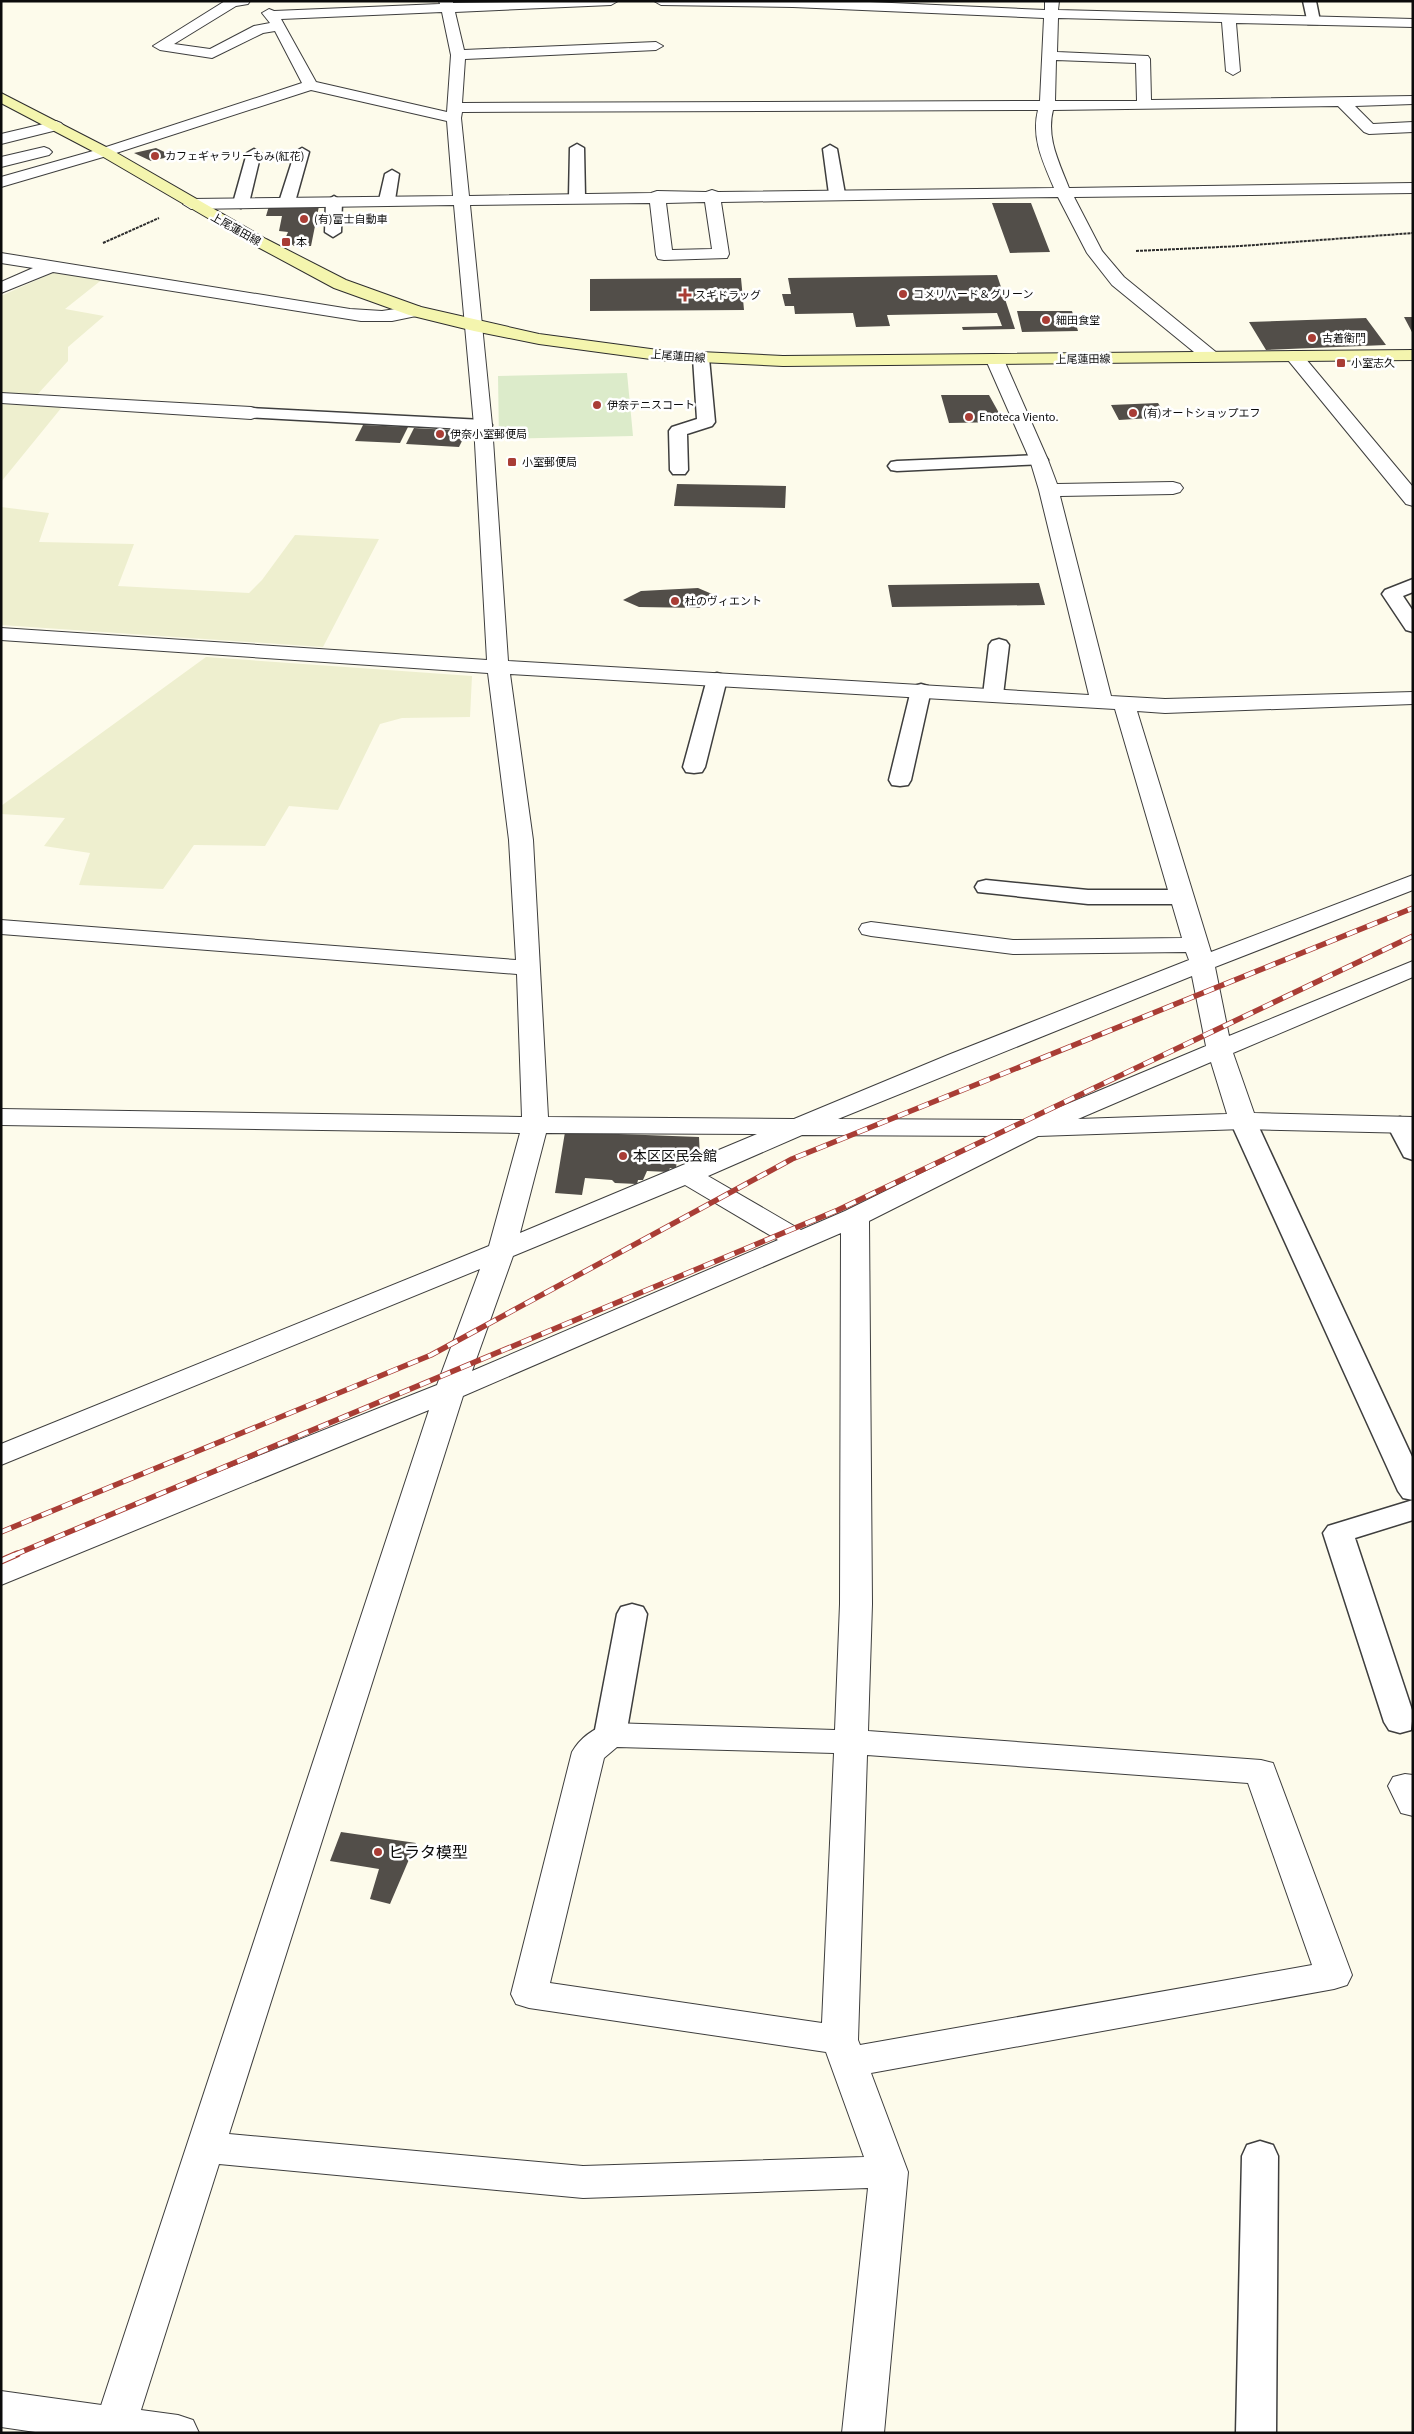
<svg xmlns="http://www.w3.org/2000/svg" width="1414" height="2434" font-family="Georgia,'Noto Sans JP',serif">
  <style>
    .farmland { fill: #eeefcf }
    .pitch { fill: #dcebca }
    .building { fill: #524e49 }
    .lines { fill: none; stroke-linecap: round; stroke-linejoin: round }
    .service-casing { stroke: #3e3e3e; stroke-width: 3 }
    .minor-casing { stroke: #3e3e3e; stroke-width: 2 }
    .tertiary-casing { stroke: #3e3e3e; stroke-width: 2 }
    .secondary-casing { stroke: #2d2d2d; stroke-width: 2 }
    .path { stroke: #2d2d2d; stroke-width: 2; stroke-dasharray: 3 1; stroke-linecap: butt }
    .service { fill: #fff; fill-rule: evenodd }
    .minor { fill: #fff; fill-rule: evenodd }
    .tertiary { fill: #fff; fill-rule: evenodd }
    .secondary { fill: #f4f5ae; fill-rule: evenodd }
    .rail-far1-casing { stroke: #a93d35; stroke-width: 5.5 }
    .rail-casing { stroke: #a93d35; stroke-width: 7 }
    .rail-far1 { stroke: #fff; stroke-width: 4; stroke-dasharray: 11; stroke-linecap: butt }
    .rail { stroke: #fff; stroke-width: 5; stroke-dasharray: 15; stroke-linecap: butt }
    .poi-dot { fill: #a93d35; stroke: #fff; stroke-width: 2 }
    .labels { text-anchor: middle; stroke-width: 5; stroke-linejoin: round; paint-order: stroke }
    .far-poi-label { font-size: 11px; fill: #0b0b0b; stroke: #fff; text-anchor: start }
    .far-street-label { font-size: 11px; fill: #0b0b0b; stroke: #fff }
    .poi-label { font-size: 14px; fill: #0b0b0b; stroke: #fff; text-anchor: start }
    .near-poi-label { font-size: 16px; fill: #0b0b0b; stroke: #fff; text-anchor: start }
  </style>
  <rect width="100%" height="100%" fill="#fdfbeb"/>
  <path class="farmland" d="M59 270 104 278 65 309 104 316 68 347V361L36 396 1 394V296Z
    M1 404 62 407 1 482Z
    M1 507 49 513 39 542 134 544 118 586 249 593 262 580 295 535 379 539 323 647 1 625Z
    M206 657 472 676 470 717 402 718 380 724 338 810 289 806 265 846 194 845 163 889 79 885 90 853 44 846 65 818 1 814V806Z"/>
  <path class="pitch" d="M627 373 633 436 499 439 498 376Z"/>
  <path class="building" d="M156 148 173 156 151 161 134 153Z
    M992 203H1031L1050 252 1010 253Z
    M269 206H319L311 246H294L285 239 288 232 279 231 282 216H266Z
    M997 275 1015 329 963 330 962 327 1002 326 997 313 887 315 890 326 856 327 853 313 795 314 794 306H785L782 294H791L788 278Z
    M741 278 744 310 590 311V279Z
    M1017 311H1072L1078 331 1022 332Z
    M1404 317H1413V334Z
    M1366 318 1386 345 1266 350 1249 322Z
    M941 395H989L1004 422 949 423Z
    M1158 403 1167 417 1119 420 1111 405Z
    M363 425 408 427 400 443 355 441Z
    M414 428 467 431 459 447 406 444Z
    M677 484 786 486 785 508 674 506Z
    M1039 583 1045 605 892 607 888 585Z
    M698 588 712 594 711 601 701 608 639 607 623 600 641 591Z
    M565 1132 699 1137 700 1158H677L676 1169 670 1168 668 1172 647 1171 643 1180H638L637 1184 615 1183 612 1180 585 1178 582 1195 555 1193Z
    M341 1832 416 1843 390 1904 370 1899 379 1869 330 1861Z"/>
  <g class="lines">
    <defs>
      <path id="service" d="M1303 1H1316L1320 21 1318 24H1308Z
        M577 144 584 148 585 197 577 202 569 197 570 148Z
        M830 145 837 149 845 194 837 199 829 194 823 149Z
        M302 148 309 152 295 202 292 205H282L279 202 295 152Z
        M254 149 261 153 249 203 241 208 236 206 233 203 247 153Z
        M392 170 399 174 395 200 387 205 379 200 385 174Z
        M334 196 342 201 341 232 333 237 325 232 326 201Z
        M701 353 707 354 709 358 715 422 712 426 687 434 688 470 685 474H673L670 470 669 431 672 427 697 419 693 358 695 354Z
        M251 408 483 420 489 421 492 425 489 429 483 430 245 417 242 413 245 409Z
        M1039 455 1045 456 1048 460 1045 464 897 471 891 470 888 466 891 462 897 461Z
        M1413 579V592L1403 596 1413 611V632L1406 630 1382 594 1385 590Z
        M999 639 1006 641 1009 645 1003 695 1000 699 993 701 986 699 983 695 989 645 992 641Z
        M717 673 724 675 727 679 705 767 702 772 694 773 686 772 683 767 707 679 710 675Z
        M921 684 928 686 931 690 911 780 908 785 900 786 892 785 889 780 911 690 914 686Z
        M986 880 1088 890H1182L1190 892 1193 897 1190 902 1182 904H1088L978 892 975 887 978 882Z
        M1243 1113 1252 1116 1256 1121 1413 1459V1520L1355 1538 1413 1713 1411 1730 1400 1733 1389 1730 1384 1722 1323 1533 1328 1526 1413 1500 1403 1498 1398 1491 1230 1121 1234 1116Z
        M1400 1117 1409 1120 1413 1125V1160L1404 1157 1387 1125 1391 1120Z
        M632 1604 643 1607 647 1614 626 1735 621 1743 610 1746 599 1743 594 1735 617 1614 621 1607Z
        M1260 2141 1273 2145 1278 2156 1276 2433H1236L1242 2156 1247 2145Z"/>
      <path id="minor" d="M225 1H250L248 4 236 6 174 44 210 49 254 26 270 23 262 13 269 9 274 11 440 4 439 1H453V3L618 1 611 5 455 12 464 50 656 42 663 46 656 50 465 59 462 103 1040 101 1044 18 793 7 661 5 654 1H848L1045 10V1H1059L1058 10 1413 19V27L1236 23 1240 71 1233 75 1226 71 1222 22 1058 18 1057 52 1148 56 1150 59 1151 100 1413 96V104L1355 106 1373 124 1413 122V132L1369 134 1364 132 1338 106 1053 110C1046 138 1059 162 1069 188L1413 183V193L1074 197 1102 251 1124 277 1217 353 1220 357 1217 361H1205L1112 285 1087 253 1058 197 721 202 729 254 727 258 664 260 658 259 656 255 650 203 470 205 492 425 508 661 1089 695 1039 490 1030 460 986 360 989 356H1001L1004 360 1048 460 1057 484 1173 482 1180 484 1183 488 1180 492 1173 494 1060 496 1111 696 1165 699 1413 692V704L1165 713 1137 711 1211 952 1413 875V890L1215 967 1229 1036 1413 961V977L1233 1053 1254 1113 1413 1117V1133L1243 1129 1038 1136 869 1221 872 1604 868 1731 1261 1760 1273 1763 1352 1975 1347 1985 1334 1989 871 2073 908 2172 884 2433H842L868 2188 583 2198 219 2164 141 2410 178 2415 193 2420 199 2433H92L429 1410 1 1585V1562L118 1512 437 1385 480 1269 1 1465V1444L489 1246 520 1133 1 1125V1109L522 1117 517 974 1 934V920L516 960 509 840 488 673 1 640V628L487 660 474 425 454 205 191 209 183 204 191 199 453 196 447 121 311 90 110 155 1 187V177L100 149 302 83 275 31 263 33 212 58 160 50 153 46ZM442 12 451 55 447 112 316 82 281 19ZM1056 60 1136 63 1137 101H1055ZM1038 110C1031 138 1043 162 1054 188L718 192 712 190 706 192 657 191 651 193 469 196 461 118 462 112ZM705 202 712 249 672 250 666 203ZM510 674 1115 709 1182 938 1013 940 871 922 862 924 859 929 862 934 871 936 1013 954 1186 952 1189 960 948 1055 794 1119 548 1117 533 840ZM1192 976 1206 1046 1029 1120 838 1119ZM1211 1062 1227 1114 1078 1119ZM546 1133 757 1134 520 1233ZM802 1135 997 1136 845 1211 801 1230 708 1176ZM685 1185 778 1240 472 1371 513 1256ZM841 1233 840 1604 835 1730 610 1723C594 1728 580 1738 572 1752L511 1994 516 2004 529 2008 826 2052 864 2157 583 2166 229 2134 463 1396ZM617 1747 834 1753 822 2023 550 1983 604 1758ZM867 1755 1248 1783 1312 1965 860 2045 858 2040Z
        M56 121 61 123 64 126 61 129 1 144V134Z
        M44 147 49 149 52 152 49 155 1 167V157Z
        M1 253 350 309 382 311 415 306 421 307 424 311 421 315 392 321H361L53 272 1 293V282L33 268 1 263Z
        M1294 351 1300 352 1413 487V506L1406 504 1288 360 1285 356 1288 352Z
        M1 393 251 407 257 409 260 413 257 417 251 419 1 403Z
        M1405 1774 1413 1775V1816L1401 1813 1388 1786 1393 1777Z"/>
      <path id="tertiary" d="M1 2391 116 2407 131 2412 137 2425 133 2433H42L1 2427Z"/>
      <path id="secondary" d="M1 93 110 149 266 239 346 280 421 307 539 334 658 350 783 356 1413 350V360L783 366 658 360 539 344 474 331 409 315 334 288 254 245 100 155 1 103Z"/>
    </defs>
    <use href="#service" class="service-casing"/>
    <use href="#minor" class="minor-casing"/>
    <use href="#tertiary" class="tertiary-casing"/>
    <use href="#secondary" class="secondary-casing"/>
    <path class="path" d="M103 243 159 218
      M1136 251 1241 246 1413 233"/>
    <use href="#service" class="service"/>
    <use href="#minor" class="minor"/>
    <use href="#tertiary" class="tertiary"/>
    <use href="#secondary" class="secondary"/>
    <defs>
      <path id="rail-far1" d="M1 1532 431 1355 792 1159 1413 908
        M14 1555 838 1210 1413 936"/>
      <path id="rail" d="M1 1561 17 1554"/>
    </defs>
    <use href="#rail-far1" class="rail-far1-casing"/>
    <use href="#rail" class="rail-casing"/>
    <use href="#rail-far1" class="rail-far1"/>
    <use href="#rail" class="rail"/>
  </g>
  <g class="poi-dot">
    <circle cx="155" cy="156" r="5"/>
    <circle cx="304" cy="219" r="5"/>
    <rect x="281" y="237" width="10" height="10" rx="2.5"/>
    <circle cx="903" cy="294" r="5"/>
    <path d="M682.5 287.5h5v5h5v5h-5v5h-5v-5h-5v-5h5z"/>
    <circle cx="1046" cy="320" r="5"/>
    <circle cx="1312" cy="338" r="5"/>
    <rect x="1336" y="358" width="10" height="10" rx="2.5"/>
    <circle cx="597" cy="405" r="5"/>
    <circle cx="1133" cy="413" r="5"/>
    <circle cx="969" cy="417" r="5"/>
    <circle cx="440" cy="434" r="5"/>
    <rect x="507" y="457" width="10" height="10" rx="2.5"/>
    <circle cx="675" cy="601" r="5"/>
    <circle cx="623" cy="1156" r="5"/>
    <circle cx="378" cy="1852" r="5"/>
  </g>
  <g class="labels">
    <g class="far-poi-label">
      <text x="165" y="160">カフェギャラリーもみ(紅花)</text>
      <text x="314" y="223">(有)富士自動車</text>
      <text x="296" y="246">本</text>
      <text x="913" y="298">コメリハード＆グリーン</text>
      <text x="695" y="299">スギドラッグ</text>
      <text x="1056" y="324">細田食堂</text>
      <text x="1322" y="342">古着衛門</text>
      <text x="1351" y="367">小室志久</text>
      <text x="607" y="409">伊奈テニスコート</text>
      <text x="1143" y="417">(有)オートショップエフ</text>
      <text x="979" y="421">Enoteca Viento.</text>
      <text x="450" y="438">伊奈小室郵便局</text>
      <text x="522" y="466">小室郵便局</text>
      <text x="685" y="605">杜のヴィエント</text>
    </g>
    <g class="far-street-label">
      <text transform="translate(236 229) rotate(29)" y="4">上尾蓮田線</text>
      <text transform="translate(678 356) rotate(4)" y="4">上尾蓮田線</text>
      <text transform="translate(1083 359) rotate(-1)" y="4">上尾蓮田線</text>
    </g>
    <g class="poi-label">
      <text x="633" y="1161">本区区民会館</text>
    </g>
    <g class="near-poi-label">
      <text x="388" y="1858">ヒラタ模型</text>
    </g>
  </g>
  <rect width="1414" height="2434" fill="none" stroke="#0b0b0b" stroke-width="5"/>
</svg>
